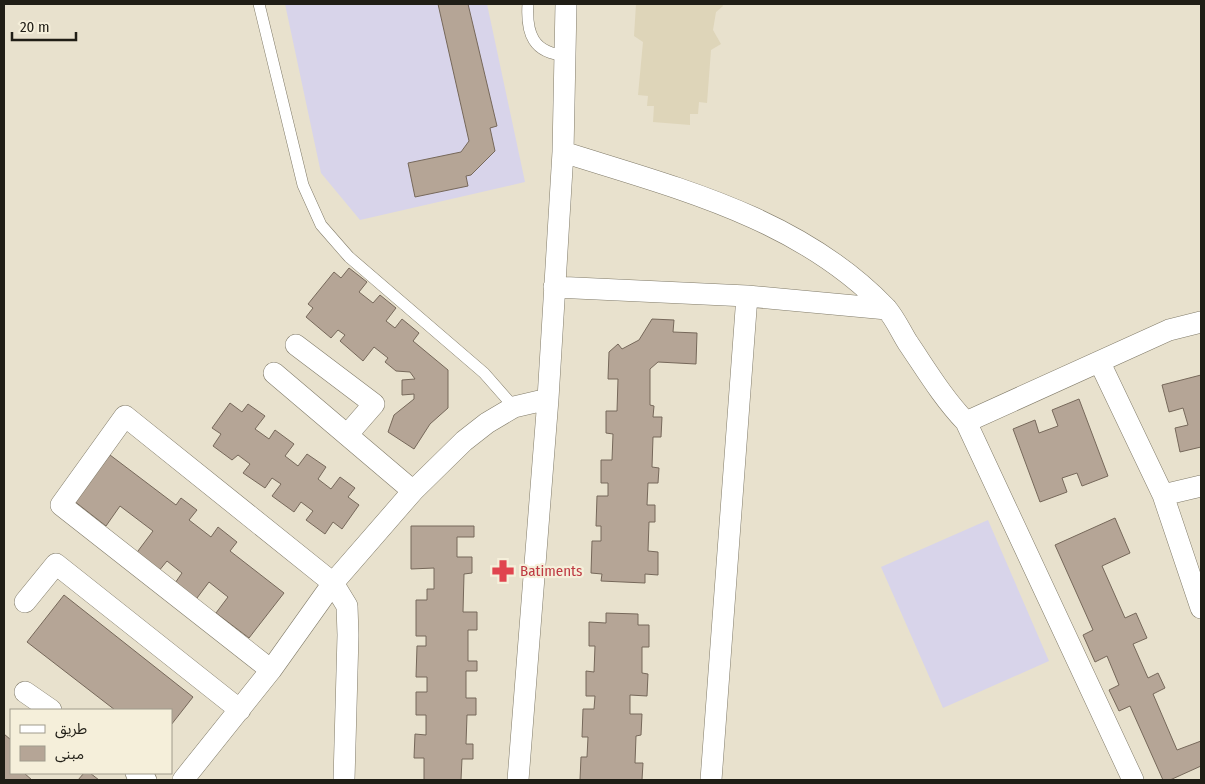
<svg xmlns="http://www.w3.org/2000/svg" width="1205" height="784" font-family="'Fira Sans Condensed','Noto Sans Arabic',sans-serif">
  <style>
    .built { fill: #ded5b9 }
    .education { fill: #d8d4ea }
    .building { fill: #b5a596; stroke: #76685a }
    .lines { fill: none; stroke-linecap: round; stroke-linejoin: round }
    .lane-casing { stroke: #817b69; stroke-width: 12 }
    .street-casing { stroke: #817b69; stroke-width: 22 }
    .lane { stroke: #fff; stroke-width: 11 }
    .street { stroke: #fff; stroke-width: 21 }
    .labels { text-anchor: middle; stroke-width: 4.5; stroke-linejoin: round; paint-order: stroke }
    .health-label { font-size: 15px; fill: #be3a42; stroke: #f5efda; text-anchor: start }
  </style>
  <rect width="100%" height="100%" fill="#e8e1cd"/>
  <path class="built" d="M636 4H722L723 6 716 12 713 30 721 44 711 50 707 103 699 102 698 114H690V125L653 122 654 106H647L648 96 638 95 643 42 634 36Z"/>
  <path class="education" d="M285 4H487L525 182 360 220 321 173Z
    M988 520 1049 661 943 708 881 567Z"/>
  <path class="building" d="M438 4H468L497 126 490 128 495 151 471 175 466 176 468 186 415 197 408 163 461 152 469 141Z
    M349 268 367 282 359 292 373 303 380 295 396 308 386 321 395 328 402 319 419 333 413 341 448 370V408L430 424 414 449 388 432 394 415 414 399V394L402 395V380L415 379 410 372 396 371 385 362 388 358 374 347 363 361 340 341 345 335 338 330 331 338 306 317 313 308 308 304 334 272 341 278Z
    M652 319 674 320 673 332 697 333 696 364 658 362 650 369V405L654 406 653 417H662L661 437H653L652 467 659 468 658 483H648L647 505H655V522H649L648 551 658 552V575L645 574V583L601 581 602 574 591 573 592 541H601V526H596L597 496H608V483H601V460H612L613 434 606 433V411H617L618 379H608L609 352 618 344 622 349 639 340Z
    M1201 375V447L1180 452 1175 428 1188 425 1183 408 1169 412 1162 385Z
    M1079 399 1108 476 1082 486 1077 473 1062 478 1067 492 1040 502 1013 429 1035 420 1039 433 1058 426 1052 410Z
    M230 403 242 412 248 404 265 416 255 429 269 439 275 430 294 444 285 456 298 466 307 454 326 467 318 479 331 489 340 477 355 488 348 497 359 505 342 529 333 522 325 534 306 520 313 511 301 502 294 512 272 496 281 484 272 478 265 488 243 473 250 464 238 455 232 460 213 446 221 434 212 428Z
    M110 455 176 505 181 498 197 510 189 520 211 537 218 527 237 542 230 551 284 593 249 638 216 613 228 597 209 582 194 602 173 586 182 573 167 561 158 572 135 555 153 531 120 506 106 526 74 501Z
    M1115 518 1130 553 1102 566 1125 618 1136 613 1147 638 1133 644 1148 678 1158 673 1165 688 1153 694 1177 750 1201 741V766L1170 780H1163L1130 706 1119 711 1109 690 1119 685 1107 656 1095 662 1083 635 1093 630 1055 545Z
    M411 526H474V537H457V557H472V573L464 574 463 612H477V630H468V661H477V671H466V698H476V715H467L466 744H473V759H462L461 780H424V758H414L415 734 426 735V715H416V692H427V677H416L417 646H426V636H416V600H427V589H434V568L411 569Z
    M64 595 193 697 171 725V710H115L27 642Z
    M606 613 638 614V625H649V647H642V673L648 674 647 696 630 695V714H642L641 735 636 736 635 763H643L642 780H580L581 757H587L588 737H582L583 709H594L595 696H586V671L594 672 595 646H589V622L606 623Z
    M4 734 11 740V773H24L32 780H4Z
    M84 773H90L99 780H78Z"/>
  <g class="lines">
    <defs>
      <path id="lane" d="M259 4 303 185 321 225 349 257 484 373 514 407
        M528 4C526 33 533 54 566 55"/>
      <path id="street" d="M563 152C677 188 800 218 886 308 895 318 901 332 908 343 927 371 943 398 966 422
        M554 287 747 296 887 309
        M296 345 374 404 347 435
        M1100 363 1163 495 1201 608
        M274 373 413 491
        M1163 495 1201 486
        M25 602 56 564 240 710
        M271 670 61 505 125 416 333 583 347 606 348 635 344 780
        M25 692 51 710
        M136 773 146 780
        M183 780 271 670 333 583 413 491 464 441 487 423 514 407 548 399
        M518 780 548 399 563 152 566 4
        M711 780 747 296
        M1133 780 966 422 1169 330 1201 322"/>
    </defs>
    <use href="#lane" class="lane-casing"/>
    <use href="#street" class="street-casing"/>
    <use href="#lane" class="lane"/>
    <use href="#street" class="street"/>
  </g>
  <defs>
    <symbol id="pharmacy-bare" viewBox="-9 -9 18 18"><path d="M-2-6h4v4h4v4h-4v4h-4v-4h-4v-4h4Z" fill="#e0444e" stroke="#f5efda" stroke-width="2.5" paint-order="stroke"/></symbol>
  </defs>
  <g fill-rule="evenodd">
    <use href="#pharmacy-bare" x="487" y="555" width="32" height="32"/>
  </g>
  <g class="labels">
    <g class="health-label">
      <text x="520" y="576">Batiments</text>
    </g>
  </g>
  <rect width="1205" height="784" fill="none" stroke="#201e16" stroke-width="10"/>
  <rect x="10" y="709" width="162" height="65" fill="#f5efda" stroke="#a09b8c"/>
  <rect x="20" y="725" width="25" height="8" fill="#ffffff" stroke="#a09b8c"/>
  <text x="55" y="734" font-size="15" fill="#201e16">طريق</text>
  <rect x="20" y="746" width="25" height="15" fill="#b5a596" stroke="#a09b8c"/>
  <text x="55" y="759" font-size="15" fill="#201e16">مبنى</text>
  <path d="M12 32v8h64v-8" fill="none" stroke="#201e16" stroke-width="2.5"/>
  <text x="20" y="32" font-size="15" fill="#201e16" stroke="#f5efda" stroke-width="4" paint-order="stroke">20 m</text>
</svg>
